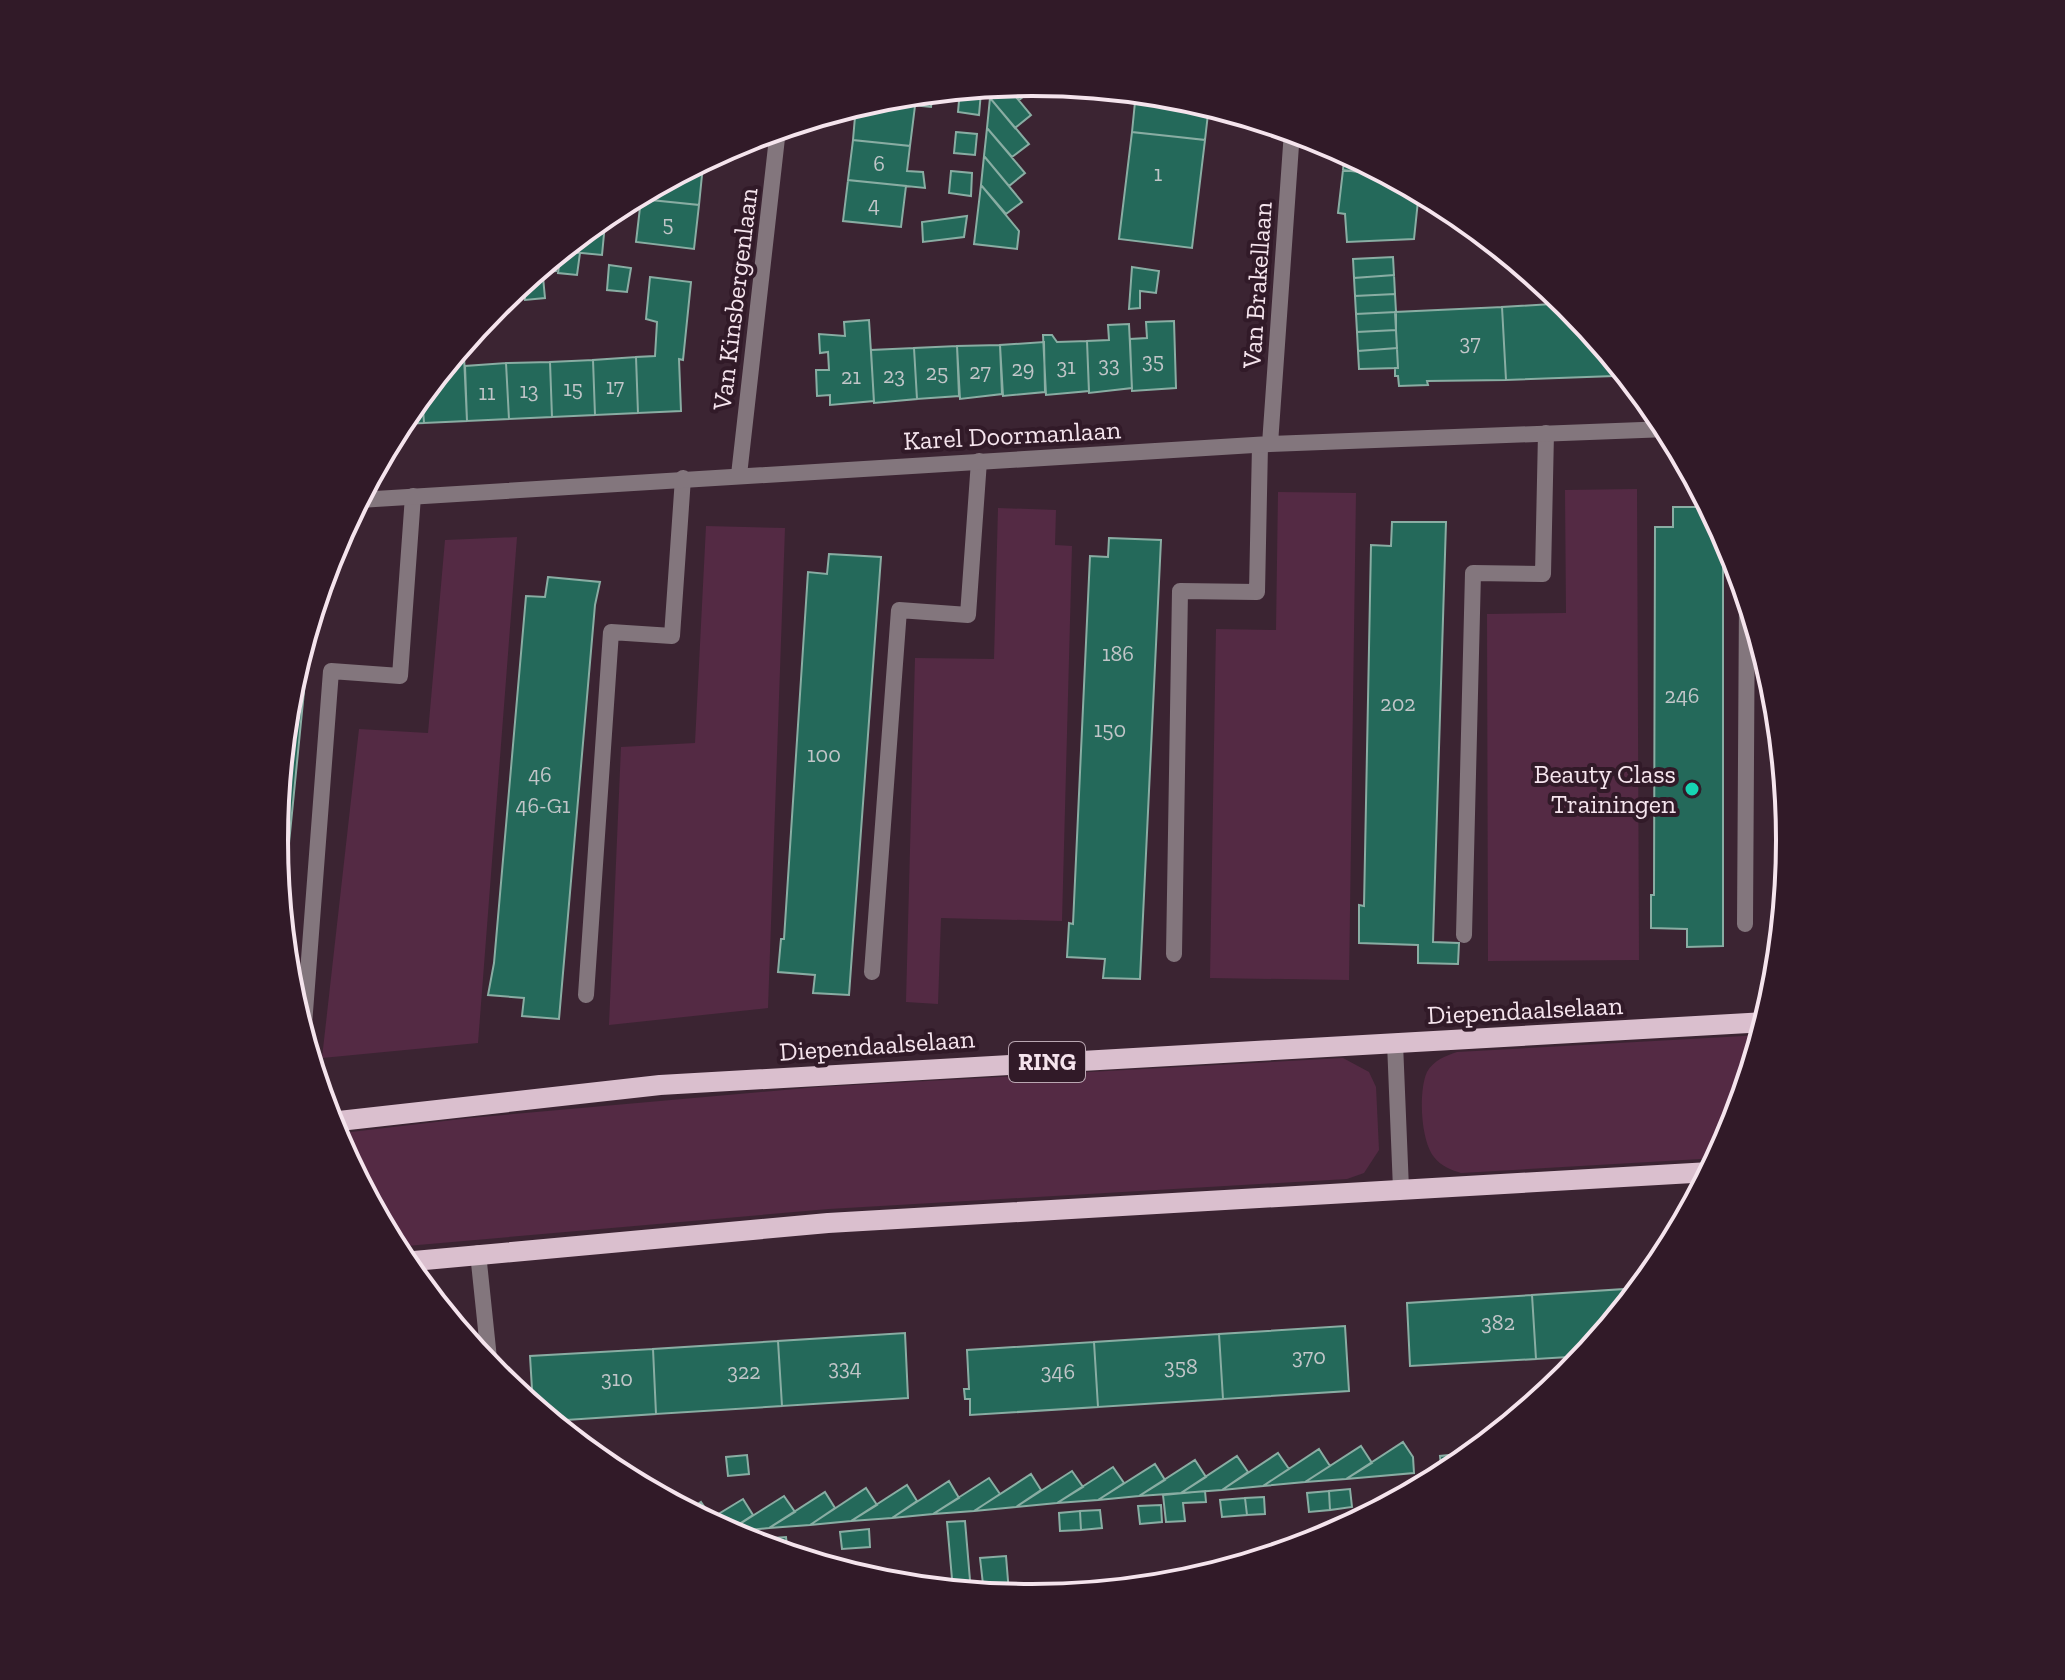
<svg xmlns="http://www.w3.org/2000/svg" width="2065" height="1680" font-family="'Zilla Slab',serif">
  <style>
    .green { fill: #542a44 }
    .building { fill: #24695a; stroke: #89ada3; stroke-width: 2 }
    .lines { fill: none; stroke-linecap: round; stroke-linejoin: round }
    .service { stroke: #83767d; stroke-width: 16 }
    .minor { stroke: #83767d; stroke-width: 16 }
    .primary { stroke: #dabfce; stroke-width: 20 }
    .poi-dot { fill: #16d5b3; stroke: #311a28; stroke-width: 3 }
    .labels { text-anchor: middle; stroke-width: 8; stroke-linejoin: round; paint-order: stroke }
    .number-label { font-size: 22px; fill: #c1c5c8 }
    .shield { fill: #311a28; stroke: #baa7b2; stroke-width: 2 }
    .shield-label { font-size: 24px; font-weight: bold; fill: #f5e4ed }
    .street-label { font-size: 26px; fill: #f5e4ed; stroke: #311a28 }
    .poi-label { font-size: 26px; fill: #f5e4ed; stroke: #311a28; text-anchor: end }
    .rim { fill: none; stroke: #f5e4ed; stroke-width: 4 }
  </style>
  <rect width="100%" height="100%" fill="#3b2432"/>
  <path class="green" d="M1637 489 1639 960 1488 961 1487 614 1566 613 1565 490Z
    M1278 492 1356 493 1349 980 1210 978 1216 629 1276 630Z
    M998 508 1056 510 1055 545 1072 546 1062 921 941 918 938 1004 906 1002 915 658 994 659Z
    M706 526 785 528 768 1008 609 1025 621 747 695 743Z
    M517 537 478 1043 322 1058 359 729 428 733 445 540Z
    M1774 686 1790 840 1778 946Z
    M1762 1035 1733 1130 1718 1158 1461 1173C1451 1170 1441 1166 1434 1157 1421 1141 1418 1092 1427 1072 1434 1060 1445 1056 1457 1052Z
    M1343 1058 1369 1072 1376 1087 1379 1150 1364 1173 1347 1179 829 1209 395 1247 334 1134 470 1118 818 1087Z"/>
  <path class="building" d="M1031 82 1035 87 1019 100 1006 85Z
    M1006 85 1031 115 1015 128 990 98 992 86Z
    M960 90 981 92 979 115 958 112Z
    M933 92 931 107 871 101 885 96Z
    M1136 92 1181 97 1209 105 1205 140 1132 132Z
    M990 98 1029 144 1012 157 987 128Z
    M871 101 915 106 910 146 853 140 856 105Z
    M987 128 1025 173 1009 186 984 156Z
    M956 132 977 134 975 155 954 153Z
    M1132 132 1205 140 1192 248 1119 239Z
    M853 140 910 146 907 171 923 172 925 188 848 180Z
    M1345 152 1391 176 1343 170Z
    M984 156 1022 202 1006 214 981 185Z
    M697 164 703 165 699 205 641 199 642 194Z
    M1343 170 1391 176 1419 191 1414 239 1347 242 1345 214 1338 213Z
    M951 171 972 173 971 196 949 193Z
    M848 180 906 186 901 227 843 221Z
    M981 185 1019 231 1017 249 974 244Z
    M641 199 699 205 694 249 636 242Z
    M967 216 964 237 923 242 922 222Z
    M585 232 604 234 602 255 561 251Z
    M561 251 580 253 577 275 558 273Z
    M554 257H558L556 271 534 273Z
    M1393 257 1394 275 1354 278 1353 259Z
    M609 265 631 268 627 292 607 290Z
    M1132 267 1159 271 1156 293 1140 291V308L1129 309Z
    M1394 275 1395 294 1355 296 1354 278Z
    M543 277 545 298 525 300 524 282Z
    M650 277 691 282 683 360 679 359 681 411 638 413 636 357 655 356 657 322 646 319Z
    M1395 294 1396 312 1356 314 1355 296Z
    M505 297V308L492 309 497 304Z
    M1568 303 1613 358 1614 376 1506 380 1502 307Z
    M1502 307 1506 380 1427 381 1428 385 1399 386 1398 376H1395V368H1398L1395 312Z
    M1396 312V330L1357 332 1356 314Z
    M869 320 874 401 830 405V395L817 396 816 370H829L828 352 820 353 819 334 845 336 844 322Z
    M1174 321 1176 388 1132 391 1130 339 1147 338 1146 322Z
    M1129 324 1132 388 1089 393 1087 341 1109 340 1108 325Z
    M1396 330 1397 348 1358 351 1357 332Z
    M1043 335H1052L1057 342 1087 341 1089 391 1046 395Z
    M1044 342 1045 392 1003 396 1000 345Z
    M1000 345 1002 394 960 399 957 346Z
    M957 346 959 396 917 399 914 348Z
    M914 348 917 399 874 403 871 350Z
    M1397 348 1398 368 1359 369 1358 351Z
    M464 356 467 421 424 423 422 394 453 357Z
    M636 357 638 413 595 415 593 360Z
    M1613 358 1627 375 1614 376Z
    M593 360 595 415 552 417 550 362Z
    M550 362 552 417 509 419 506 363Z
    M506 363 509 419 467 421 465 366Z
    M422 394 424 423 400 424 403 419Z
    M1673 507H1710L1723 531V946L1687 947V929L1651 928V895H1654L1655 527H1673Z
    M1392 522H1446L1433 942 1459 943 1458 964 1418 963V945L1359 943V905L1364 906 1371 545 1391 546Z
    M1109 538 1161 540 1140 979 1103 978 1105 959 1067 957 1069 923 1073 924 1090 556 1108 557Z
    M829 554 881 557 849 995 813 993 815 975 778 972 781 939H784L808 572 827 574Z
    M548 577 600 582 595 605 559 1019 522 1016 524 998 488 995 494 963 526 596 545 597Z
    M313 614 309 641 282 914 275 840 289 692Z
    M1641 1288 1585 1356 1536 1359 1532 1295Z
    M1532 1295 1536 1359 1410 1366 1407 1303Z
    M1345 1326 1349 1391 1223 1399 1219 1334Z
    M905 1333 908 1398 782 1406 778 1341Z
    M1219 1334 1223 1399 1098 1407 1094 1342Z
    M778 1341 782 1406 656 1414 653 1349Z
    M1094 1342 1098 1407 970 1415V1399H965L964 1389H969L967 1350Z
    M653 1349 656 1414 551 1421 533 1406 530 1356Z
    M1403 1442 1413 1457 1414 1473 1346 1479Z
    M1361 1446 1372 1463 1346 1479 1305 1482Z
    M1319 1449 1330 1466 1305 1482 1263 1486Z
    M1278 1453 1289 1469 1263 1486 1222 1490Z
    M1468 1453 1470 1457 1442 1476 1440 1456Z
    M747 1455 749 1474 728 1476 726 1457Z
    M1237 1456 1248 1472 1222 1490 1181 1493Z
    M1195 1460 1206 1477 1181 1493 1139 1496Z
    M1155 1464 1165 1480 1139 1496 1098 1500Z
    M1113 1467 1124 1483 1098 1500 1057 1503Z
    M1072 1471 1083 1487 1057 1503 1016 1507Z
    M1031 1474 1041 1490 1016 1507 974 1511Z
    M989 1478 1000 1494 974 1511 933 1514Z
    M949 1481 959 1498 933 1514 892 1518Z
    M907 1485 917 1501 892 1518 851 1521Z
    M866 1488 877 1505 851 1521 810 1525Z
    M1350 1489 1352 1507 1330 1510 1329 1491Z
    M1205 1491 1206 1502 1183 1503 1185 1521 1166 1522 1163 1495Z
    M1329 1491 1330 1510 1309 1512 1307 1493Z
    M825 1492 835 1508 810 1525 769 1528Z
    M784 1496 795 1512 769 1528 727 1532Z
    M1264 1497 1265 1514 1247 1515 1245 1498Z
    M1245 1498 1247 1515 1222 1517 1220 1500Z
    M743 1499 753 1515 727 1532 707 1521Z
    M701 1502 712 1518 707 1521 688 1511Z
    M1161 1505 1162 1522 1140 1524 1138 1506Z
    M1100 1510 1102 1528 1081 1530 1080 1511Z
    M1080 1511 1081 1530 1060 1531 1059 1513Z
    M965 1521 971 1592 953 1590 947 1522Z
    M869 1529 870 1547 842 1549 840 1532Z
    M786 1537 788 1554 758 1545V1539Z
    M1006 1556 1009 1593H984L980 1558Z
    M1170 1580 1171 1584 1130 1588 1129 1584Z
    M1088 1584 1089 1592 1047 1597 1046 1587Z"/>
  <g class="lines">
    <path class="service" d="M1745 924 1747 596
      M1464 935 1473 573 1543 574 1546 433
      M1174 954 1180 591 1257 592 1260 445
      M872 972 899 610 968 615 979 461
      M586 995 611 632 672 636 683 478
      M304 1025 331 671 400 676 413 496
      M1395 1043 1401 1189
      M478 1253 490 1368"/>
    <path class="minor" d="M1270 444 1292 131
      M739 475 778 129
      M359 500 1270 444 1668 429"/>
    <path class="primary" d="M330 1122 660 1085 1766 1022
      M403 1262 828 1223 1710 1172"/>
  </g>
  <circle class="poi-dot" cx="1692" cy="789" r="8"/>
  <g class="labels">
    <g class="number-label">
      <text x="879" y="171">6</text>
      <text x="1158" y="181">1</text>
      <text x="874" y="212">4</text>
      <text x="668" y="231">5</text>
      <text x="1470" y="350">37</text>
      <text x="1153" y="368">35</text>
      <text x="1109" y="372">33</text>
      <text x="1066" y="374">31</text>
      <text x="1023" y="376">29</text>
      <text x="980" y="379">27</text>
      <text x="937" y="380">25</text>
      <text x="894" y="383">23</text>
      <text x="851" y="384">21</text>
      <text x="615" y="394">17</text>
      <text x="573" y="396">15</text>
      <text x="529" y="398">13</text>
      <text x="487" y="400">11</text>
      <text x="1118" y="661">186</text>
      <text x="1682" y="703">246</text>
      <text x="1398" y="711">202</text>
      <text x="1110" y="737">150</text>
      <text x="824" y="762">100</text>
      <text x="540" y="782">46</text>
      <text x="543" y="813">46-G1</text>
      <text x="1498" y="1330">382</text>
      <text x="1309" y="1364">370</text>
      <text x="1181" y="1374">358</text>
      <text x="845" y="1375">334</text>
      <text x="744" y="1379">322</text>
      <text x="1058" y="1379">346</text>
      <text x="617" y="1386">310</text>
    </g>
    <rect class="shield" x="1009" y="1042" width="76" height="40" rx="6"/>
    <g class="shield-label">
      <text x="1047" y="1070">RING</text>
    </g>
    <g class="street-label">
      <text transform="translate(1257 285) rotate(-86)" y="9">Van Brakellaan</text>
      <text transform="translate(735 299) rotate(-83)" y="9">Van Kinsbergenlaan</text>
      <text transform="translate(1012 435) rotate(-3)" y="9">Karel Doormanlaan</text>
      <text transform="translate(1525 1010) rotate(-3)" y="9">Diependaalselaan</text>
      <text transform="translate(877 1045) rotate(-4)" y="9">Diependaalselaan</text>
    </g>
    <g class="poi-label">
      <text x="1676" y="783">Beauty Class<tspan x="1676" dy="30">Trainingen</tspan></text>
    </g>
  </g>
  <path d="M0 0H2065V1680H0ZM288 840a744 744 0 1 1 1488 0a744 744 0 1 1-1488 0Z" fill="#311a28" fill-rule="evenodd"/>
  <path class="rim" d="M288 840a744 744 0 1 1 1488 0a744 744 0 1 1-1488 0Z"/>
</svg>
